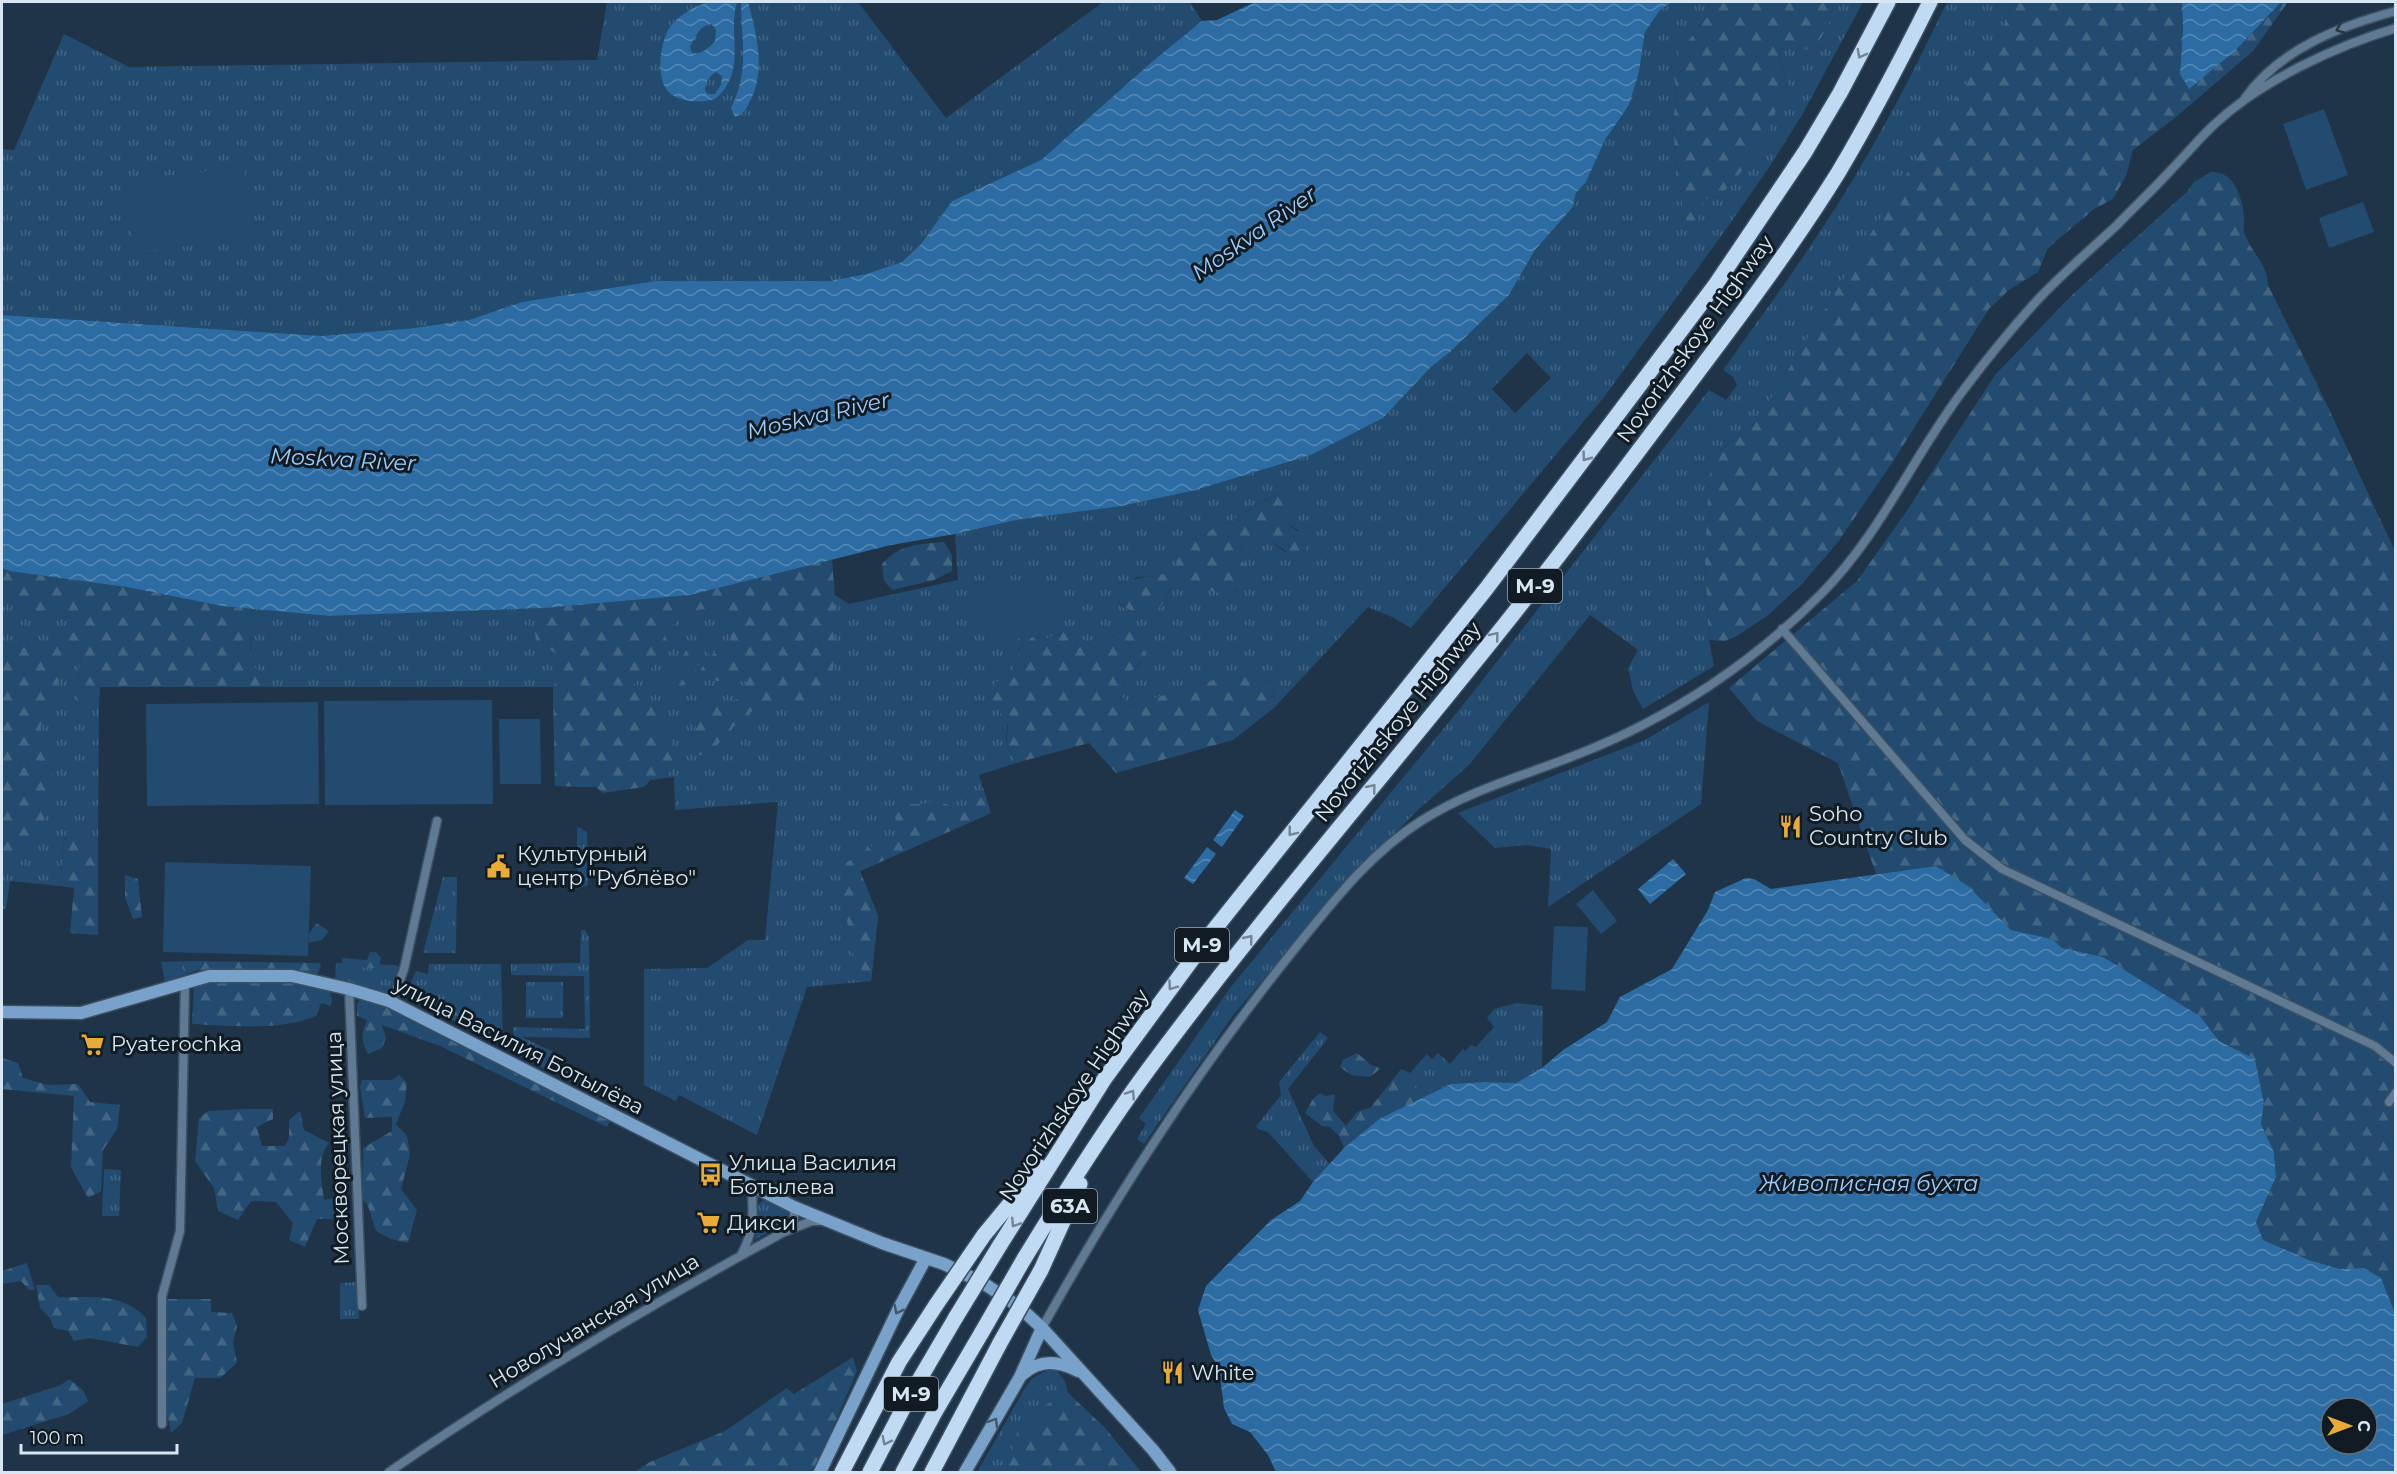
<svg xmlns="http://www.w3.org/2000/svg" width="2397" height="1474" font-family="Montserrat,sans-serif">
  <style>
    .grass { fill: url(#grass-tufts); fill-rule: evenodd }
    .forest { fill: url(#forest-firs) }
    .garden { fill: #234b6f }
    .water { fill: url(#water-waves); fill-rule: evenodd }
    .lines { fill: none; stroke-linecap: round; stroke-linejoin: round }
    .street-casing { stroke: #3d5063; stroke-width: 11 }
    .secondary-casing { stroke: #3d5063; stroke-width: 15 }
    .highway-casing { stroke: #3d5063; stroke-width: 18 }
    .street { stroke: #607a93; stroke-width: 8 }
    .secondary { stroke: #79a2ca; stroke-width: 12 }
    .highway { stroke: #c1daf3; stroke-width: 15 }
    .highway-bridge-casing { stroke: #3d5063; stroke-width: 18; stroke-linecap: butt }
    .highway-bridge { stroke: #c1daf3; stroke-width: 15 }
    .oneway { stroke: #293845 }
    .oneway2 { stroke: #728496 }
    .oneway3 { stroke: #40586f }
    .labels { text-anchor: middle; stroke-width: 6; stroke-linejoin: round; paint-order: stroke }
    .shield { fill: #111b24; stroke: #9ca8b4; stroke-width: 1.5 }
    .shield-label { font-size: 20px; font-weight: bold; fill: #d8e5f2 }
    .street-label { font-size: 21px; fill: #d8e5f2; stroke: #111b24 }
    .poi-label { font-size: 21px; fill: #d8e5f2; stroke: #111b24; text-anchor: start }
    .water-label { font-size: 22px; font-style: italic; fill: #9cccfb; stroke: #111b24 }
  </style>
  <defs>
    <pattern id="grass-tufts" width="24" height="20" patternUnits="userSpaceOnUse" patternTransform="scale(1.5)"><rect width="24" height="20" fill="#234b6f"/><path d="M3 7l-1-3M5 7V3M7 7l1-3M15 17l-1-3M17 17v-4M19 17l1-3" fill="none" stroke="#426584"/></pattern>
    <pattern id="forest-firs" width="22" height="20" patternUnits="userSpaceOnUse" patternTransform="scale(1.5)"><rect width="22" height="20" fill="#234b6f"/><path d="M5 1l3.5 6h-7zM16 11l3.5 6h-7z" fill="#426584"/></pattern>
    <pattern id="water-waves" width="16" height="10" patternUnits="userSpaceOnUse" patternTransform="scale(1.5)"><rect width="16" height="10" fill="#2c6ca3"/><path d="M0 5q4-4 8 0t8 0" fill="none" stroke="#5488b5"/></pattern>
  </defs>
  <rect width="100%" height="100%" fill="#1f3448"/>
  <path class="grass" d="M607 2H858L946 118 1103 2H1190L1202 21 1154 60 1041 160 952 201 921 244 902 262 866 274 830 281 522 302 469 320 414 328 321 336 2 315V149L14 150 64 34 129 67 597 60Z
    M1672 2H1723L1704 20 1671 64 1677 92 1673 120 1676 175 1690 238 1705 199 1719 197 1739 175 1765 138 1776 111 1785 99 1787 84 1779 56 1784 42 1828 27 1834 2H1863L1802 115 1770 166 1727 228 1604 397 1411 628 1392 617 1368 607 1274 708 1273 682 1229 675 1129 706 1122 697 1125 675 1141 663 1096 649 1078 637 1063 632 1048 638 1032 637 1020 648 1011 677 1006 743 1016 763 979 775 991 813 860 871 878 916 871 981 807 987 757 1135 679 1095 676 1101 644 1085V969L707 968 748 940H765L778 802 675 810 674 777 596 787 555 786 553 687H266L262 675 251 663 250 630 247 616 256 609 329 616 544 608 690 595 832 559 835 595 849 604 958 580 955 534 1016 520 1122 506 1196 490 1311 455 1383 418 1430 368 1450 352 1509 295 1535 250 1572 208 1576 193 1586 182 1605 140 1629 105 1639 72 1645 32 1660 10ZM1527 353 1551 378 1515 413 1492 389ZM1288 493 1287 524 1298 530 1286 552C1271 542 1262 533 1244 539 1236 553 1238 573 1236 590 1206 597 1207 579 1188 580 1165 581 1170 602 1156 610 1147 616 1128 613 1121 605 1118 601 1118 596 1117 592L1137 577 1161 576 1173 571 1190 540 1202 539C1211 527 1217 528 1229 522 1249 511 1264 496 1288 493Z
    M1947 2H2012L2003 28 1758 420 1716 454 1705 563 1709 640 1714 666 1643 709 1633 691 1628 668 1638 650 1590 615 1469 765 1419 809 1387 841 1364 860 1234 1014 1144 1144 1137 1139 1146 1124 1139 1118 1230 988 1467 700 1709 390 1726 400 1737 385 1733 377 1723 370C1754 326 1787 282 1817 236 1867 162 1909 82 1947 2Z
    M2 596 20 610 75 618 74 632 58 639 81 653 76 704 89 708 99 703 98 847C87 838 78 832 64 839L60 886 10 881 6 909H2Z
    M1709 702 1701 804 1548 907 1551 849 1526 845 1495 848 1458 813 1645 740Z
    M577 826 587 832 588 885 577 889Z
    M443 877H457L456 953H423Z
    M581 930H585L589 937 590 1038 522 1037 564 1057 563 1063 590 1080 591 1086 587 1090 515 1054 513 1027 585 1029 584 976 511 975V964L580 963Z
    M191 961 185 968 189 973 165 982 161 962Z
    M336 963 394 965 400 967 388 997 357 984 335 980Z
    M429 964H501L503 1046 405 995 416 971 428 974Z
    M526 982H563V1018H526Z
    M1517 1003 1543 1006 1542 1068 1516 1083 1484 1082 1451 1084 1424 1098 1404 1075 1398 1073 1401 1069 1410 1073 1427 1054 1432 1059 1438 1053 1450 1064 1463 1049 1465 1051 1471 1045 1476 1047 1494 1027 1487 1018 1494 1009Z
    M1320 1032 1328 1038 1288 1089 1314 1146 1330 1164 1313 1182 1268 1132 1258 1129 1256 1126 1281 1095 1279 1082Z
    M104 1169 121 1170 119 1216H102Z
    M763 1200 787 1211 790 1218 755 1240 758 1205Z
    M358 1282 359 1319H340V1283Z
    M1049 1370H1056L1065 1381 1068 1393 1104 1427 1141 1472H977L1025 1388 1032 1378Z"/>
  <path class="forest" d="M1723 2H1834L1828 27 1812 51 1784 42 1779 56 1787 84 1785 99 1776 111 1765 138 1739 175 1719 197 1705 199 1690 239 1676 175 1673 120 1677 92 1671 64 1704 20Z
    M2012 2H2182L2183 33 2236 50 2281 2H2288L2253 51 2176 117 2133 150 2126 176 2113 199 2094 209 2048 248 2038 272 2009 290 1989 309 1892 463 1838 542 1802 584 1767 616 1735 637 1725 641 1709 640 1705 563 1709 477 1716 454 1758 420 1908 172 2003 28Z
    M2211 172C2234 171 2242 196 2244 216 2245 222 2242 229 2245 235 2252 253 2268 265 2268 285L2319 388 2395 551V1313L2381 1278 2364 1268 2340 1269 2309 1260 2263 1240 2256 1222 2276 1177 2274 1152 2261 1124 2264 1103 2255 1059 2219 1041 2200 1016 2103 957 2062 948 2052 939 2011 930 1990 909 1937 866 1876 874 1838 763 1757 721 1729 688 1857 581 1906 512 1995 375 2073 294 2188 191 2194 182Z
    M1288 493 1295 502 1287 524 1307 538 1306 549 1297 557C1278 548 1266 532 1244 539 1237 552 1238 559 1249 569 1245 586 1229 599 1211 591 1200 586 1195 577 1182 581 1167 585 1168 599 1159 608 1151 617 1128 613 1121 604 1118 601 1118 596 1117 592 1134 572 1151 580 1173 571L1178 560 1180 547 1190 540 1202 539C1211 527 1217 528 1229 522 1249 511 1265 496 1288 493Z
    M944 542 952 555V571L934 580 892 590 884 581 882 564C900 544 919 544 944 542Z
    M832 559 835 607 832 627 836 646 830 690 819 701 786 700 767 709H755L738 722 714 749 705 755H698C691 739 698 724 697 707L740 699 747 681H717L700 677V671L710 654 702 650 688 656 700 664 691 674 683 671 680 677 686 684 677 688 665 683 680 665 688 666 682 658 686 650 706 645 721 659 736 658 724 613C699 604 689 612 669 628L659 623C661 628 666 635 667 641 671 660 640 673 631 689 652 697 660 706 662 729L672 738V766L668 775 654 776 644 787 603 793 596 787 555 786 553 687 562 675 558 655 536 640 534 623 544 608 690 595Z
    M2 568 9 571 126 587 222 606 256 609 247 616 250 630 251 663 262 675 266 687H100L99 703 89 708 76 704 81 653 70 651 35 742 53 751C54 790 50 848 2 853V641L53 648 58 639 74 632 75 618 20 610 2 596Z
    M1131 630 1142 633C1147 659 1145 660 1125 676L1122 696 1129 706 1229 675 1273 682 1274 708 1233 740 1116 773 1089 743 1016 763 1006 743 1008 726 991 698 995 682 1011 677 1020 648 1032 637 1048 638 1063 632 1078 637 1096 649Z
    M981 797 991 813 860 871 878 916 871 981 854 962 841 885 846 863 871 846H883L903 834 892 812 901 804H924L935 800 970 813Z
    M72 835 87 838 98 847V935L70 933 74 888 60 886 64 840Z
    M125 875 138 879 142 917 133 919 125 897Z
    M316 923 329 931 322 940 309 943V934Z
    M370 952H376L381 958 379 968 343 967 342 958 367 960Z
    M191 961 319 963 321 966 316 977 291 974 197 970 189 973 185 968Z
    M209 980 288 981 329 990 332 999 331 1006 321 1003 316 1016C281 1031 230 1026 192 1024L194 985Z
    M361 998 379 1002 611 1118 607 1127 440 1046 382 1025 386 1038 382 1048 368 1054C361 1042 361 1033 367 1020L357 1016V1004Z
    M443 1003 490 1022 496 1027 498 1036 494 1038 437 1011Z
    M531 1045 559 1060 558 1070 539 1066 526 1059 525 1052Z
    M1357 1053 1371 1065 1381 1068 1370 1077 1351 1075 1340 1067 1343 1060Z
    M2 1058 18 1063 23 1078 48 1085 78 1084 90 1102 120 1105 117 1129 103 1150 101 1191 88 1198 71 1167 74 1096 2 1089Z
    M1398 1073 1404 1074 1424 1098 1379 1119 1344 1148 1339 1136 1330 1127 1322 1126 1305 1113 1313 1099 1320 1093 1326 1096 1335 1094 1333 1111 1346 1126 1357 1112 1371 1107Z
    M399 1075 407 1083 405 1102 396 1124 407 1136 410 1154 401 1189 417 1210 408 1243 391 1239 376 1231 368 1206 362 1199 363 1148 392 1131V1117L365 1118 360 1087 362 1080H392Z
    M245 1109H273V1119L257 1127 262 1146H285L289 1138V1120L300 1111 304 1130 329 1143C316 1158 322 1182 324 1200L340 1197V1169L342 1166 347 1168 346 1201 342 1219H317L305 1247 289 1240 293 1223 276 1202 251 1201 238 1220 218 1211 214 1188 195 1161 199 1118 208 1111Z
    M27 1263 35 1290H29L21 1281 2 1284V1271Z
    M36 1285H49L58 1297C90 1298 122 1292 146 1318L147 1337 138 1347 90 1338 74 1341 68 1331 54 1328 50 1318 40 1308Z
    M167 1299H211V1312L232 1313 237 1326 233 1342 237 1363 220 1378H195L182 1423 171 1433 166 1406Z
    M853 1357 857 1371 814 1472H634L650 1462 725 1431 787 1388 794 1394Z
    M69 1379 83 1390 88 1401 69 1414 2 1435V1404L61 1385Z
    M1068 1393 1104 1427 1141 1472H999L1010 1457 1018 1430 1034 1423 1040 1408Z"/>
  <path class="garden" d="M2324 109 2348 175 2306 190 2283 124Z
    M244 167 252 239 133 252 126 180Z
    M2363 202 2374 232 2329 248 2319 218Z
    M1036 575 1064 619 993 650 967 601Z
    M492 700 493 804 325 805 324 701Z
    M318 702 319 804 147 806 146 704Z
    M499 719H540L541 784H500Z
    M165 862 311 866 308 956 163 952Z
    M1593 890 1617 921 1601 934 1576 904Z
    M1554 926 1588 927 1585 991 1551 989Z"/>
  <path class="water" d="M709 2H737C727 36 748 71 715 99 701 103 677 103 667 90 656 76 660 41 670 27 679 15 695 6 709 2ZM712 24 716 30 715 41C709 48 701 55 692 53L690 47C695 36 700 25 712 24ZM716 72 722 76 721 85 715 94H708L705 91C705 83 709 76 716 72Z
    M741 2H748C757 35 767 73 748 105 745 111 741 115 735 117L731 108C750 71 741 41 741 2Z
    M1255 2H1672L1660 10 1645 32 1639 72 1629 105 1605 140 1586 182 1576 193 1572 208 1535 250 1509 295 1450 352 1430 368 1383 418 1311 455 1196 490 1122 506 1016 520 955 534 891 545 690 595 544 608 329 616 222 606 126 587 9 571 2 568V315L321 336 414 328 469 320 522 302 656 281H830L866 274 902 262 921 244 952 201 1041 160 1154 60 1202 21 1217 20Z
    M2182 2H2281L2236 50 2189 89 2180 74 2183 33Z
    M1235 810 1244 816 1222 847 1213 840Z
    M1207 847 1216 854 1193 884 1184 878Z
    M1673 859 1686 874 1650 904 1638 889Z
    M1936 866 1968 886 2011 930 2052 939 2062 948 2103 957 2200 1016 2219 1041 2255 1059 2264 1103 2261 1124 2274 1152 2276 1177 2256 1222 2263 1240 2309 1260 2340 1269 2364 1268 2381 1278 2395 1313V1472H1276L1268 1455 1250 1432 1232 1424 1224 1408 1219 1368 1211 1355 1198 1310 1206 1286 1271 1220 1300 1201 1313 1182 1344 1148 1379 1119 1451 1084 1484 1082 1516 1083 1542 1068 1563 1050 1607 1022 1620 997 1672 969 1708 910 1715 892 1746 878 1754 879 1771 889ZM2331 1408H2367V1444H2331Z"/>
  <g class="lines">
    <defs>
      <path id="street" d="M2245 98C2280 49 2340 26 2396 11
        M1782 629 1965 840 2002 869 2375 1046 2396 1063
        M349 989 362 1306
        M389 1001 395 994 404 969 437 821
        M2389 1102 2396 1092
        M787 1231 794 1221V1207
        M741 1255C754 1233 754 1210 751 1185
        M1042 1328C1116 1195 1198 1069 1293 951 1332 903 1369 854 1421 821 1471 789 1527 775 1581 753 1670 718 1754 662 1821 594 1881 534 1914 454 1965 388 1986 360 2009 332 2032 306 2058 277 2088 252 2116 226 2134 207 2153 190 2170 171 2186 155 2200 137 2217 122 2263 80 2336 46 2396 28
        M162 1424V1296L180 1231 185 982
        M389 1472C517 1384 650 1305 786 1231L812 1221H823"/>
      <path id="secondary" d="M2 1012 81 1013 209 976H292L349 989 389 1001 794 1207 882 1243 944 1264 983 1283 1018 1306 1042 1328 1153 1450 1170 1472
        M1023 1374C1040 1359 1058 1361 1078 1371
        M820 1472 899 1308 926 1258
        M965 1472 1020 1377 1042 1328"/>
      <path id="highway" d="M984 1235 1040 1167
        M1000 1245 1105 1078 1213 931 1486 589 1716 284 1805 152 1840 93 1888 2
        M1024 1259C1063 1195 1103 1131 1148 1070 1264 913 1393 766 1514 613 1567 546 1619 477 1670 409 1728 332 1787 255 1838 173 1871 118 1901 60 1930 2
        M1041 1270 1080 1184
        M842 1472 899 1362 936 1305
        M870 1472 908 1399 956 1317
        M903 1472 935 1412 982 1332
        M932 1472 1000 1343"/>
    </defs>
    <use href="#street" class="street-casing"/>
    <use href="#secondary" class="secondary-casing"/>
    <use href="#highway" class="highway-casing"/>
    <use href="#street" class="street"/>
    <use href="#secondary" class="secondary"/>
    <use href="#highway" class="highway"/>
    <defs>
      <path id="highway-bridge" d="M936 1305 984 1235
        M956 1317 1000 1245
        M982 1332 1024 1259
        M1000 1343 1041 1270"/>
    </defs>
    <use href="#highway-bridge" class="highway-bridge-casing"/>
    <use href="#highway-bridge" class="highway-bridge"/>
  </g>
  <defs><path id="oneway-chevron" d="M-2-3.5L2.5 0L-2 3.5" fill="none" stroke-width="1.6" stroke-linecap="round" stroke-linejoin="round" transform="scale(1.5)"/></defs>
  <use class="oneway" href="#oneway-chevron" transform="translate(2340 29) rotate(158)"/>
  <g class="oneway2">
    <use href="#oneway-chevron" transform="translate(1861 54) rotate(118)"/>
    <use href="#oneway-chevron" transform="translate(1586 457) rotate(127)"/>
    <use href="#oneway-chevron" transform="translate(1495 636) rotate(-51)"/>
    <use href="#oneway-chevron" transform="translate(1372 788) rotate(-51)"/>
    <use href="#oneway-chevron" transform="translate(1292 832) rotate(128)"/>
    <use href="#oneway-chevron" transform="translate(1249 939) rotate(-51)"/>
    <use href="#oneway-chevron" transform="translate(1172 986) rotate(126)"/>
    <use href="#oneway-chevron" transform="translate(1131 1094) rotate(-56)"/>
    <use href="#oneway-chevron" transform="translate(1015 1223) rotate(123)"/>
    <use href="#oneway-chevron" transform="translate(886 1441) rotate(117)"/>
  </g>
  <g class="oneway3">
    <use href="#oneway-chevron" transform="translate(898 1310) rotate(117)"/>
    <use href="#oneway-chevron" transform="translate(994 1422) rotate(-60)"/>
  </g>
  <defs>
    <symbol id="restaurant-bare" viewBox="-9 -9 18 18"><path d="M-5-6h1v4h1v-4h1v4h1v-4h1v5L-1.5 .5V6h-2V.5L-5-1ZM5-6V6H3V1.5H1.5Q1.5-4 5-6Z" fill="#e8ab37" stroke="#111b24" stroke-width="2.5" paint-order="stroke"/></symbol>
    <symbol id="civic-bare" viewBox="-9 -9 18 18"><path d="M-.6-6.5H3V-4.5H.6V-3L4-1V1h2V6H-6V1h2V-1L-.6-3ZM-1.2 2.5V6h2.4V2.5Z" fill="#e8ab37" stroke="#111b24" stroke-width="2.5" paint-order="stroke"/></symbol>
    <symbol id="supermarket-bare" viewBox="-9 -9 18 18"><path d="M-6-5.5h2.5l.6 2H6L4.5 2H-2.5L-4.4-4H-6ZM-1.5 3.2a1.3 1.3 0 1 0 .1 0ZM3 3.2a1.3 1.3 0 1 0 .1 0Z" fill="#e8ab37" stroke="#111b24" stroke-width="2.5" paint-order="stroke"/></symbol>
    <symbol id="bus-bare" viewBox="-9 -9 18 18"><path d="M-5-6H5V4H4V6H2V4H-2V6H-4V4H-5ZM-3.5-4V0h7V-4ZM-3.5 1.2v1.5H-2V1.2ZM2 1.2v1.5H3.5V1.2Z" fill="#e8ab37" stroke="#111b24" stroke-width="2.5" paint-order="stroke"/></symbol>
  </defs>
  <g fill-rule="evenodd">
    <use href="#restaurant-bare" x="1774" y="810" width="33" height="33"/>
    <use href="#civic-bare" x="482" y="850" width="33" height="33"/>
    <use href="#supermarket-bare" x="76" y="1028" width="33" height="33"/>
    <use href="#bus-bare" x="694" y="1158" width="33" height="33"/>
    <use href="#supermarket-bare" x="692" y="1206" width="33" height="33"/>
    <use href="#restaurant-bare" x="1156" y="1356" width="33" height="33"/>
  </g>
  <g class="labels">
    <g class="shield">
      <rect x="1508" y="569" width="54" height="34" rx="4.5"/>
      <rect x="1175" y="928" width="54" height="34" rx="4.5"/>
      <rect x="1043" y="1189" width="54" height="34" rx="4.5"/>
      <rect x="884" y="1377" width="54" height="34" rx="4.5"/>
    </g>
    <g class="shield-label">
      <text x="1535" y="593">М-9</text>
      <text x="1202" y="952">М-9</text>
      <text x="1070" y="1213">63A</text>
      <text x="911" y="1401">М-9</text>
    </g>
    <g class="street-label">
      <text transform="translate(1695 339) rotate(-54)" y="7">Novorizhskoye Highway</text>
      <text transform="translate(1398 722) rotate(-51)" y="7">Novorizhskoye Highway</text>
      <text transform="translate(519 1046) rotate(27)" y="7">улица Василия Ботылёва</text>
      <text transform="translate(1074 1095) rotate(-56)" y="7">Novorizhskoye Highway</text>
      <text transform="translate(338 1148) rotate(-92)" y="7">Москворецкая улица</text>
      <text transform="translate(594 1321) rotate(-31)" y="7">Новолучанская улица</text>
    </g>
    <g class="poi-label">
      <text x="1809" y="821">Soho<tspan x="1809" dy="24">Country Club</tspan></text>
      <text x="517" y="861">Культурный<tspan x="517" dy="24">центр "Рублёво"</tspan></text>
      <text x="111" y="1051">Pyaterochka</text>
      <text x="729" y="1170">Улица Василия<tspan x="729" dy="24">Ботылева</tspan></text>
      <text x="727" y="1230">Дикси</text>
      <text x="1191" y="1380">White</text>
    </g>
    <g class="water-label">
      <text transform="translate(1254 233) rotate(-35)" y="8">Moskva River</text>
      <text transform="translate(818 415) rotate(-13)" y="8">Moskva River</text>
      <text transform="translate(343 459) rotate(3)" y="8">Moskva River</text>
      <text x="1869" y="1191">Живописная бухта</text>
    </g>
  </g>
  <rect width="2397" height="1474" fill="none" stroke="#d8e5f2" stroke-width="6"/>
  <g transform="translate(2349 1426) rotate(90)"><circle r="28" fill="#111b24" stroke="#616c76" stroke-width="1.5"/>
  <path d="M0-4.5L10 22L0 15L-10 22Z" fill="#e8ab37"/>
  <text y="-9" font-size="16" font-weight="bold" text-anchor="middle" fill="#d8e5f2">С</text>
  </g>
  <path d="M21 1444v9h156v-9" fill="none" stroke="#d8e5f2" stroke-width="3"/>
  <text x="30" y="1444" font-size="18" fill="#d8e5f2" stroke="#111b24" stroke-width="4.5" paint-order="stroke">100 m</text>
</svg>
